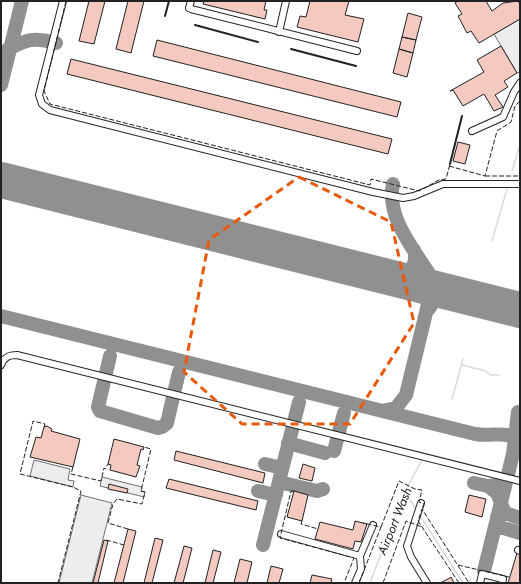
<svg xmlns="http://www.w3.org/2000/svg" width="521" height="584" font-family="Jost,sans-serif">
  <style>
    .parking { fill: #ededed; stroke: #6f6f6f }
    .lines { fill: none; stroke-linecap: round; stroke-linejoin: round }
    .stream { stroke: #d9d9d9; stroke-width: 1.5 }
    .taxiway { stroke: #909090; stroke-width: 14 }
    .runway { stroke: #909090; stroke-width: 36 }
    .building { fill: #f3c9c0; stroke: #222 }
    .minor-casing { stroke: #222; stroke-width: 8 }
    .minor { stroke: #fff; stroke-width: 6 }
    .fence { stroke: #222; stroke-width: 1; stroke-dasharray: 5 2; stroke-linecap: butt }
    .wall { stroke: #222; stroke-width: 2 }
    .marked { fill: none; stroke: #e8590c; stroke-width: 3; stroke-dasharray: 8 5; stroke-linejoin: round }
    .labels { text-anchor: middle; stroke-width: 3; stroke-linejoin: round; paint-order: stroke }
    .water-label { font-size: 13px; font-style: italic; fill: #222; stroke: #fff }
  </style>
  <rect width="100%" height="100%" fill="#fff"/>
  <path class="parking" d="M520 19V72L517 73 494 34Z
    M34 460 70 469 68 480 74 481 73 487 30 476Z
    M102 477 142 487 141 491 145 492 144 497 100 486Z
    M81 495 112 503 92 583H59Z"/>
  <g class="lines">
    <path class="stream" d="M512 171 520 145
      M492 241 507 189
      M462 365 486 371 490 375H499
      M452 399 463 359
      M405 492 416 509
      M419 514 463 583
      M370 583 405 491 422 460"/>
    <path class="taxiway" d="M7 50C27 39 33 37 56 43
      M1 85 22 1
      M392 278C407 276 419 267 414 250
      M410 283C420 290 428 296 428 309
      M429 309C433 299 442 295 452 293
      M515 309 520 315
      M1 316 475 434C495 437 501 430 520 440
      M110 356 98 407 100 411 158 428 162 427 167 423 179 372
      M382 411 396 408 406 395 432 288 431 277C414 249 386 218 393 184
      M288 443 325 453
      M334 451 344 413
      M265 464 282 468
      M279 482 317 491 323 489
      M474 483 488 486 497 485
      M488 486 497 493 505 513 520 518
      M258 491 276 495
      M497 517 500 527 520 533
      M263 545 299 402
      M484 571 513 454 518 412"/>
    <path class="runway" d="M1 180 520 310"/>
  </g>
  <path class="building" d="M89 1H105L94 44 79 41Z
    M128 1H144L131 53 116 49Z
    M204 1H266L264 10H267L265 19 203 4Z
    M310 1H349L345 15 364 19 358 42 297 27 300 16 306 17Z
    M458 1H486L492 11 503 3 518 1 520 4V19L479 43 471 31 467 33 458 16 462 14 455 3Z
    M408 13 422 17 416 40 402 37Z
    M402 37 416 40 413 53 399 49Z
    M157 40 401 102 397 117 153 56Z
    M501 46 517 73 504 81 508 87 495 95 503 107 494 111 484 94 463 106 453 90 450 91 484 72 477 60Z
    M399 49 413 53 407 77 393 73Z
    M71 59 392 139 388 154 67 74Z
    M458 142 470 145 465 164 453 161Z
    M47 426 52 429 51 431 80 439 73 467 30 457 36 437 41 438 44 427Z
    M114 439 144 447 143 450 141 449 137 465 140 466 136 477 110 470 111 465 108 464Z
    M176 451 265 473 263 483 174 460Z
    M303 464 315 468 312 481 299 478Z
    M169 479 258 501 256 510 166 488Z
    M109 484 128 489 127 493 108 489Z
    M294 491 308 495 302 521 287 517Z
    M469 495 486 499 482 517 465 512Z
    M355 521 367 524 361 542 355 541 353 549 315 539 320 522 353 530Z
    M128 529 136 531 123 583H114Z
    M155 538 163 540 152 583H144Z
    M104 540 108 541 98 583H93Z
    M184 546 192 548 183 583H174Z
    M213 550 221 552 213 583H205Z
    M517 553 520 554V583H508Z
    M240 559 252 562 247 583H234Z
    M271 566 283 569 279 583H267Z
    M312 575 332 579 331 583H310Z
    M451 577 454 583H440L450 578Z"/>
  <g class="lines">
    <defs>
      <path id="minor" d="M63 1 39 95 42 104 50 110 373 192 403 198 414 196 443 184H520
        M191 1 189 8 191 9 357 51
        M279 32 286 1
        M472 131 503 117 514 92 520 83
        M1 365C4 357 9 355 17 355L520 481
        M421 503 407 546 411 557 427 583
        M281 534 360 556 361 569 355 583
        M518 550 520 551
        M360 556 373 525
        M480 583 482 574 503 579 502 583"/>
    </defs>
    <use href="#minor" class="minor-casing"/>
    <use href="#minor" class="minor"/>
    <path class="fence" d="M66 1 44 91 50 104 370 185 371 179 419 191 439 180 446 179 450 164
      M449 166 485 176 497 131 511 122 515 106 520 101
      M485 176H520
      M44 427 45 424 33 421 20 474 73 487 81 491 58 583
      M73 467 71 474 101 481 104 468 105 469 108 464
      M294 491H291L280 538 354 558 344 583
      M302 521 301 524 318 529
      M381 527 399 481 415 489 422 490 419 502 424 504 422 509
      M128 529 108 523 113 504 117 499 142 504 145 492 141 491 151 449 144 447
      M106 540 124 545
      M458 565 509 577
      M359 583 381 527 363 523
      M383 583 406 521 422 527
      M459 583 418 521 422 509 469 583"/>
    <path class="wall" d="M165 16 169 1
      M195 25 258 42
      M291 49 356 66
      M450 164 462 116"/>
  </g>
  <path class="marked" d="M299 177 391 222 414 323 350 424H242L184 372 209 240Z"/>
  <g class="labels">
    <g class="water-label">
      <text transform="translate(394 521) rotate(-68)" y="5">Airport Wash</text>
    </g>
  </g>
  <rect width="521" height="584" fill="none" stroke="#222222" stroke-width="4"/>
</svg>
